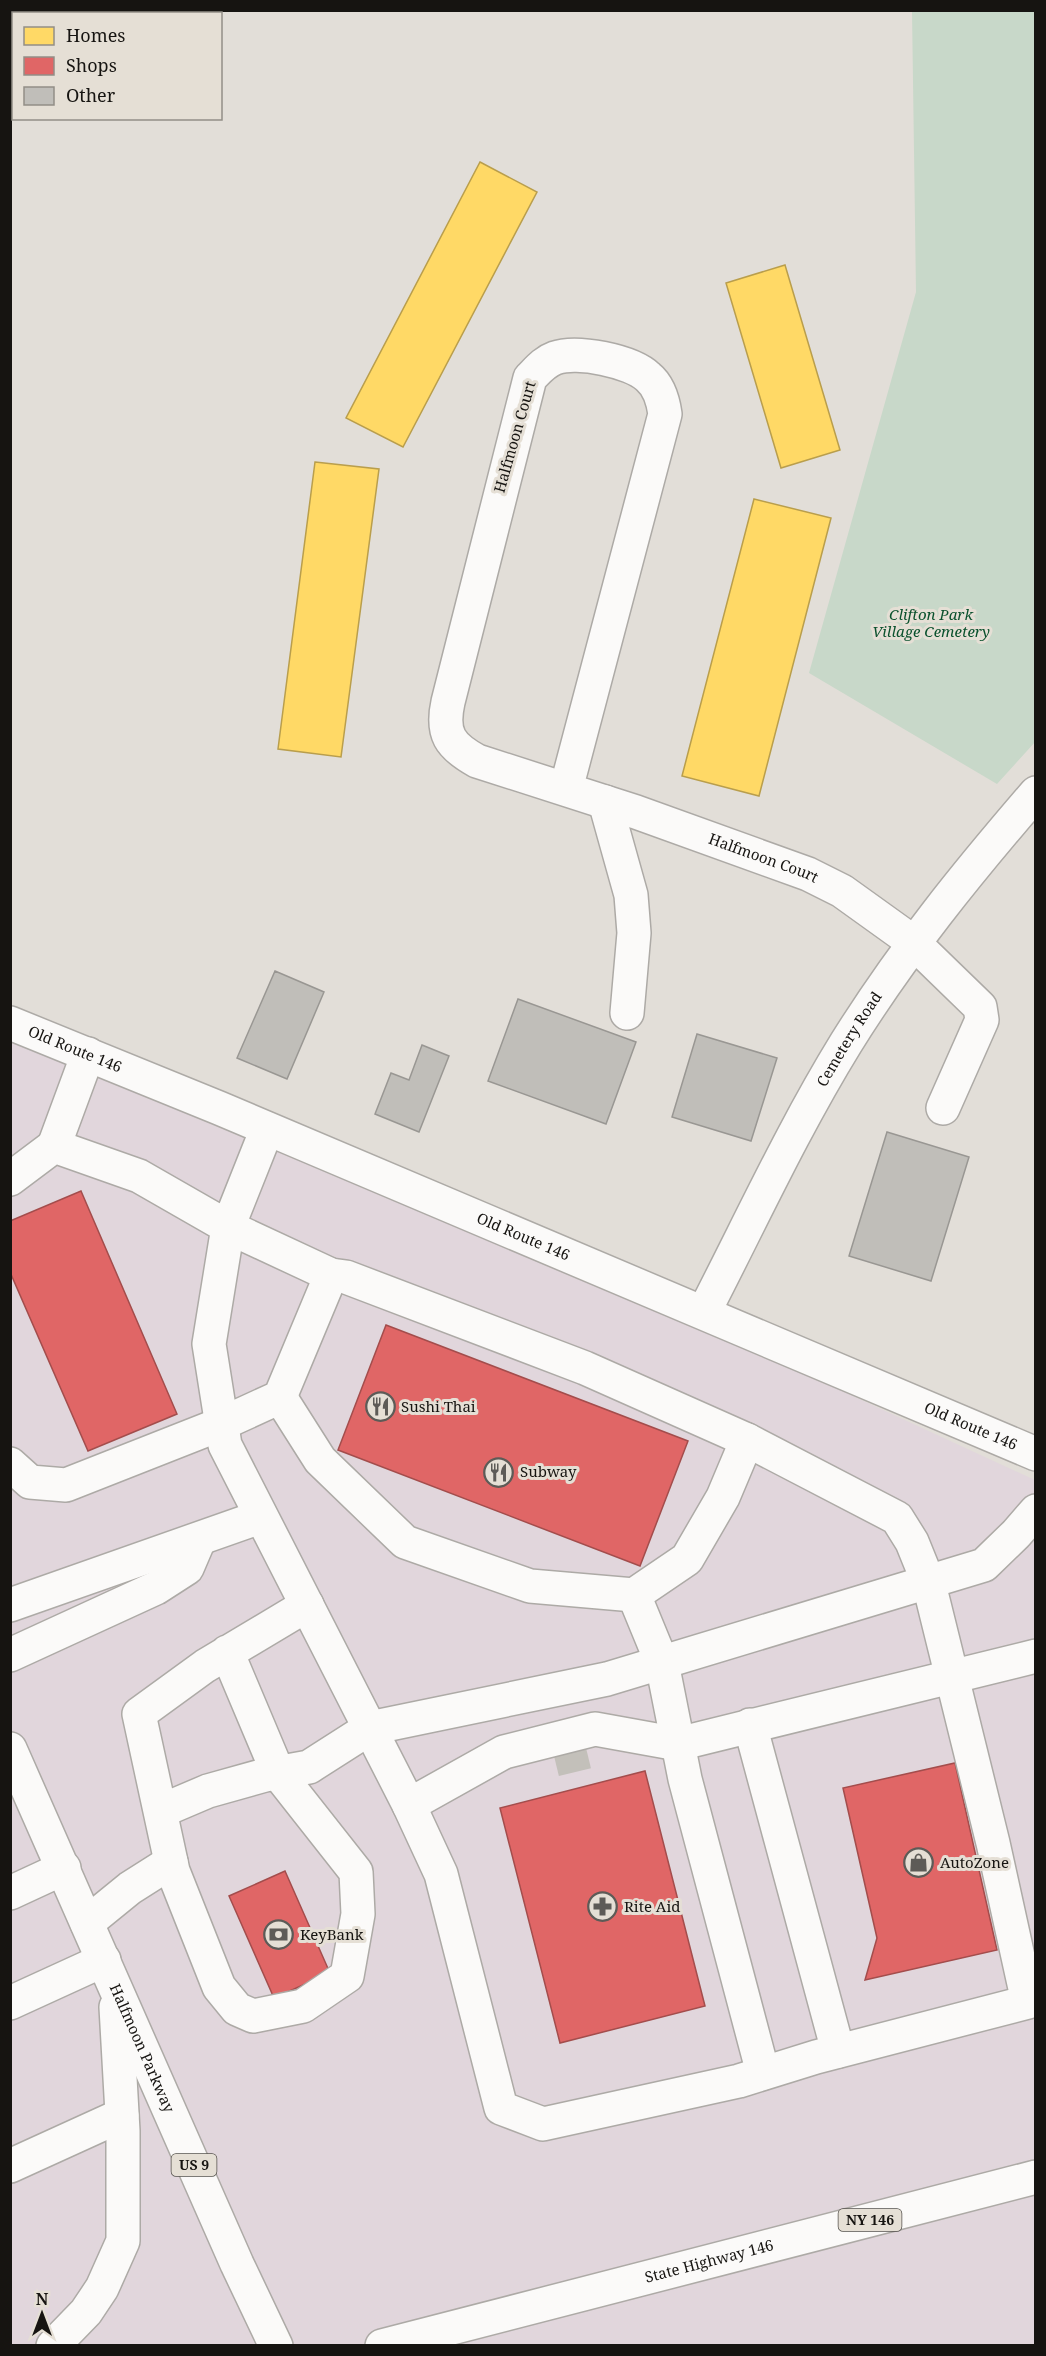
<svg xmlns="http://www.w3.org/2000/svg" width="1046" height="2356" font-family="'Noto Serif',serif">
  <style>
    .commercial { fill: #e1d6dc }
    .green { fill: #c8d8c9 }
    .homes { fill: #ffd966; stroke: #b99e4c; stroke-width: 1.5 }
    .shops { fill: #e06666; stroke: #a34d4c; stroke-width: 1.5 }
    .building { fill: #c0beb9; stroke: #999793; stroke-width: 1.5 }
    .lines { fill: none; stroke-linecap: round; stroke-linejoin: round }
    .minor-tunnel { stroke: #c3c0ba; stroke-width: 33; stroke-dasharray: 33 16; stroke-linecap: butt }
    .minor-casing { stroke: #adaaa6; stroke-width: 36 }
    .major-casing { stroke: #adaaa6; stroke-width: 36 }
    .minor { stroke: #fbfaf9; stroke-width: 33 }
    .major { stroke: #fbfaf9; stroke-width: 33 }
    .labels { text-anchor: middle; stroke-width: 6; stroke-linejoin: round; paint-order: stroke }
    .shield { fill: #e5dfd5; stroke: #54514c; stroke-width: 1.5 }
    .shield-label { font-size: 14px; font-weight: bold; fill: #161411 }
    .street-label { font-size: 15px; fill: #161411; stroke: #e5dfd5 }
    .park-label { font-size: 15px; font-style: italic; fill: #0a512d; stroke: #e5dfd5 }
    .poi-label { font-size: 15px; fill: #161411; stroke: #e5dfd5; text-anchor: start }
  </style>
  <rect width="100%" height="100%" fill="#e2ded8"/>
  <path class="commercial" d="M10 1038 697 1324 1035 1480V2345H11Z"/>
  <path class="green" d="M912 11H1035L1036 741 997 784 809 673 916 292Z"/>
  <path class="homes" d="M480 162 537 192 403 447 346 418Z
    M785 265 840 450 781 468 726 283Z
    M315 462 379 469 341 757 278 749Z
    M754 499 831 518 759 796 682 776Z"/>
  <path class="shops" d="M81 1191 177 1414 88 1451 10 1272V1221Z
    M386 1325 688 1441 640 1566 338 1450Z
    M955 1763 997 1950 865 1980 877 1938 843 1788Z
    M645 1771 705 2006 560 2043 500 1808Z
    M285 1871 330 1973 274 1998 229 1896Z"/>
  <path class="building" d="M275 971 324 992 287 1079 237 1058Z
    M518 999 636 1042 606 1124 488 1081Z
    M697 1034 777 1058 751 1141 672 1117Z
    M422 1045 449 1056 419 1132 375 1114 391 1073 409 1080Z
    M887 1132 969 1157 931 1281 849 1256Z"/>
  <g class="lines">
    <path class="minor-tunnel" d="M555 1760 588 1752"/>
    <defs>
      <g id="minor">
        <path id="s1" d="M566 789 665 414C663 400 659 386 648 377 631 361 577 350 555 358 544 362 538 370 530 378L448 702C441 734 450 746 477 761L636 812 808 874 842 891 913 942 980 1007 982 1020 943 1108"/>
        <path d="M605 802 631 895 634 933 627 1013"/>
        <path id="s2" d="M10 1023 219 1108 1036 1454"/>
        <path d="M54 1146 88 1054"/>
        <path d="M10 1179 54 1146 139 1176 228 1227 331 1275 346 1277 585 1368 747 1440 897 1518 912 1542 929 1584 993 1843 1028 2002 816 2057 739 2081 543 2124 501 2108 441 1874 409 1805 225 1445 209 1344 228 1227 267 1129"/>
        <path id="s3" d="M704 1312C750 1223 793 1129 846 1043 902 953 967 873 1036 793"/>
        <path d="M280 1397 320 1460 405 1542 530 1586 634 1595 687 1559 723 1497 747 1440"/>
        <path d="M10 1464 30 1482 66 1485 221 1424 280 1397 331 1275"/>
        <path d="M634 1595 662 1663 685 1779 763 2073"/>
        <path d="M10 1605 260 1517"/>
        <path d="M227 1652 278 1773 356 1872 358 1914 347 1976 303 2006 253 2016 237 2009 219 1987 173 1871 139 1714 205 1666 307 1605"/>
        <path d="M10 1655 156 1588 187 1568 199 1540"/>
        <path d="M750 1725 838 2051"/>
        <path d="M409 1805 504 1752 595 1729 678 1744 1036 1656"/>
        <path d="M161 1811 208 1791 265 1775 309 1767 370 1728 607 1679 984 1565 1016 1534 1036 1511"/>
        <path d="M10 1893 64 1868"/>
        <path d="M87 1923 130 1888 171 1862"/>
        <path d="M10 2003 104 1960"/>
        <path d="M10 2166 122 2115"/>
      </g>
      <g id="major">
        <path id="s4" d="M10 1749 237 2264 276 2346"/>
        <path d="M53 2346 86 2312 102 2288 123 2241V2131L116 2007"/>
        <path id="s5" d="M382 2346 1036 2177"/>
      </g>
    </defs>
    <use href="#minor" class="minor-casing"/>
    <use href="#major" class="major-casing"/>
    <use href="#minor" class="minor"/>
    <use href="#major" class="major"/>
  </g>
  <defs>
    <symbol id="restaurant-ring" viewBox="-11 -11 22 22"><circle r="9.5" fill="#e5dfd5" stroke="#5d5b57" stroke-width="1.5"/><path d="M-5-6h1v4h1v-4h1v4h1v-4h1v5L-1.5 .5V6h-2V.5L-5-1ZM5-6V6H3V1.5H1.5Q1.5-4 5-6Z" fill="#5d5b57"/></symbol>
    <symbol id="shop-ring" viewBox="-11 -11 22 22"><circle r="9.5" fill="#e5dfd5" stroke="#5d5b57" stroke-width="1.5"/><path d="M-5-2.5h2.3a2.7 3.5 0 0 1 5.4 0H5L5.5 6h-11ZM-1.5-2.5h3a1.5 2.3 0 0 0-3 0Z" fill="#5d5b57"/></symbol>
    <symbol id="pharmacy-ring" viewBox="-11 -11 22 22"><circle r="9.5" fill="#e5dfd5" stroke="#5d5b57" stroke-width="1.5"/><path d="M-2-6h4v4h4v4h-4v4h-4v-4h-4v-4h4Z" fill="#5d5b57"/></symbol>
    <symbol id="bank-ring" viewBox="-11 -11 22 22"><circle r="9.5" fill="#e5dfd5" stroke="#5d5b57" stroke-width="1.5"/><path d="M-6-4H6V4H-6ZM0-2.3a2.3 2.3 0 1 0 0 4.6a2.3 2.3 0 1 0 0-4.6Z" fill="#5d5b57"/></symbol>
  </defs>
  <g fill-rule="evenodd">
    <use href="#restaurant-ring" x="364" y="1390" width="33" height="33"/>
    <use href="#restaurant-ring" x="482" y="1456" width="33" height="33"/>
    <use href="#shop-ring" x="902" y="1846" width="33" height="33"/>
    <use href="#pharmacy-ring" x="586" y="1890" width="33" height="33"/>
    <use href="#bank-ring" x="262" y="1918" width="33" height="33"/>
  </g>
  <g class="labels">
    <g class="shield">
      <rect x="171.5" y="2154" width="45" height="22" rx="4.5"/>
      <rect x="838.5" y="2209" width="63" height="22" rx="4.5"/>
    </g>
    <g class="shield-label">
      <text x="194" y="2170">US 9</text>
      <text x="870" y="2225">NY 146</text>
    </g>
    <g class="street-label">
      <text transform="translate(515 437) rotate(-74)" y="5">Halfmoon Court</text>
      <text dy="5" stroke="none"><textPath href="#s1" startOffset="1269">Halfmoon Court</textPath></text>
      <text dy="5" stroke="none"><textPath href="#s3" startOffset="309">Cemetery Road</textPath></text>
      <text dy="5" stroke="none"><textPath href="#s2" startOffset="70">Old Route 146</textPath></text>
      <text dy="5" stroke="none"><textPath href="#s2" startOffset="556">Old Route 146</textPath></text>
      <text dy="5" stroke="none"><textPath href="#s2" startOffset="1042">Old Route 146</textPath></text>
      <text dy="5" stroke="none"><textPath href="#s4" startOffset="327">Halfmoon Parkway</textPath></text>
      <text dy="5" stroke="none"><textPath href="#s5" startOffset="338">State Highway 146</textPath></text>
    </g>
    <g class="park-label">
      <text x="931" y="620">Clifton Park<tspan x="931" dy="17">Village Cemetery</tspan></text>
    </g>
    <g class="poi-label">
      <text x="401" y="1412">Sushi Thai</text>
      <text x="520" y="1477">Subway</text>
      <text x="940" y="1868">AutoZone</text>
      <text x="624" y="1912">Rite Aid</text>
      <text x="300" y="1940">KeyBank</text>
    </g>
  </g>
  <rect width="1046" height="2356" fill="none" stroke="#161411" stroke-width="24"/>
  <rect x="12" y="12" width="210" height="108" fill="#e5dfd5" stroke="#928e87" stroke-width="1.5"/>
  <rect x="24" y="27" width="30" height="18" fill="#ffd966" stroke="#928e87" stroke-width="1.5"/>
  <text x="66" y="42" font-size="18" fill="#161411">Homes</text>
  <rect x="24" y="57" width="30" height="18" fill="#e06666" stroke="#928e87" stroke-width="1.5"/>
  <text x="66" y="72" font-size="18" fill="#161411">Shops</text>
  <rect x="24" y="87" width="30" height="18" fill="#c0beb9" stroke="#928e87" stroke-width="1.5"/>
  <text x="66" y="102" font-size="18" fill="#161411">Other</text>
  <g transform="translate(42 2314)" stroke="#e5dfd5" stroke-width="4.5" paint-order="stroke">
  <path d="M0-4.5L10 22L0 15L-10 22Z" fill="#161411"/>
  <text y="-9" font-size="16" font-weight="bold" text-anchor="middle" fill="#161411">N</text>
  </g>
</svg>
